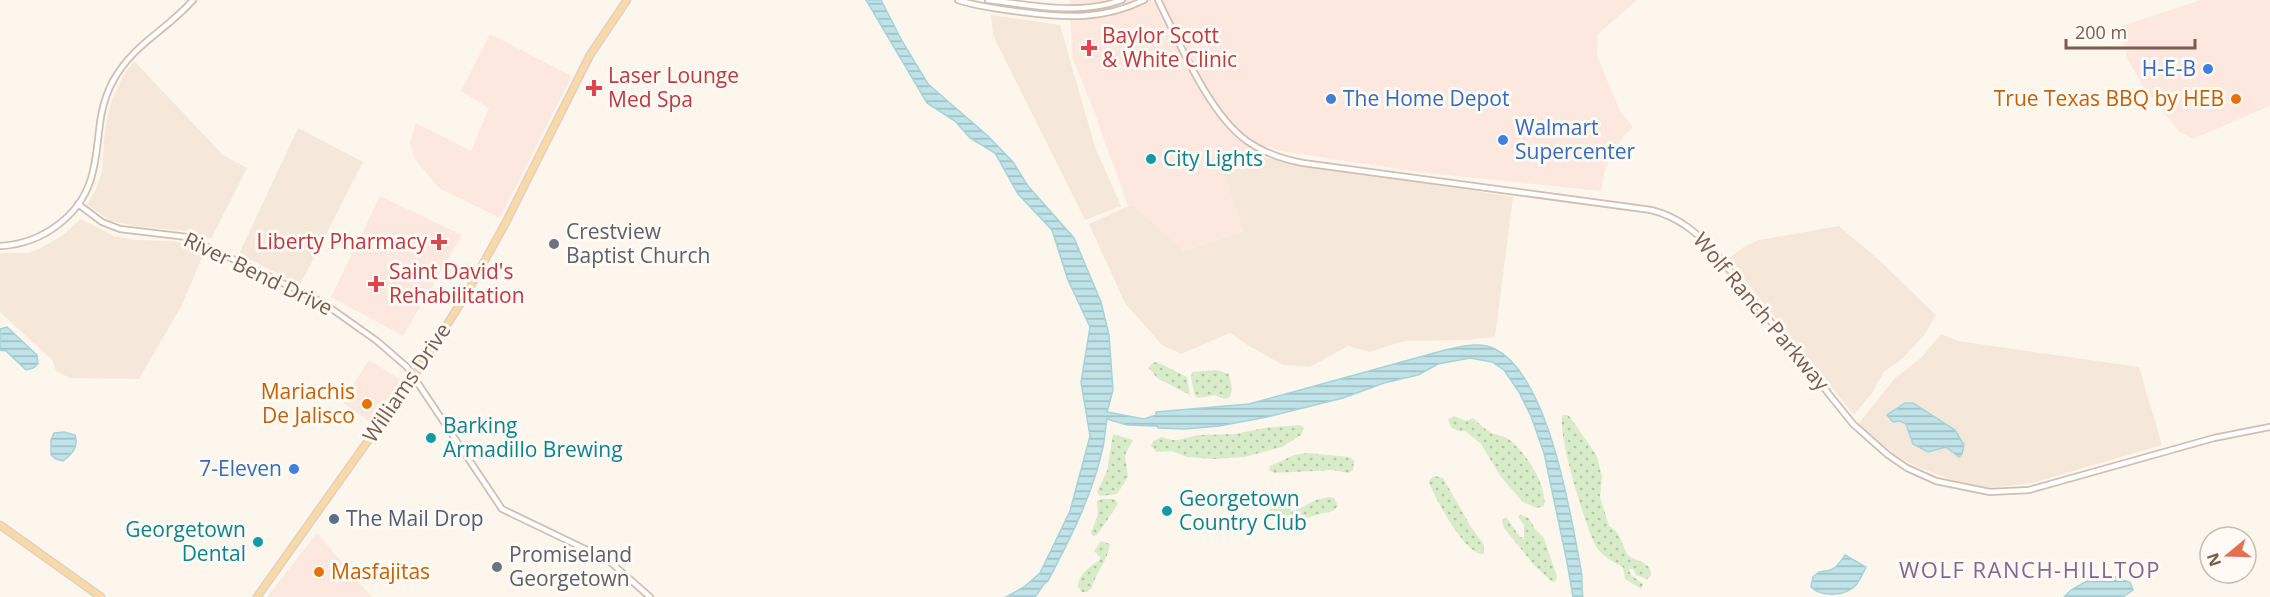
<svg xmlns="http://www.w3.org/2000/svg" width="2270" height="597" font-family="'Open Sans',sans-serif">
  <style>
    .residential { fill: #f5e8da }
    .commercial { fill: #fde8e0 }
    .grass { fill: url(#grass-dots) }
    .water { fill: url(#water-rules); stroke: #a5d3da; stroke-width: 1.5 }
    .lines { fill: none; stroke-linecap: round; stroke-linejoin: round }
    .minor-casing { stroke: #d1beb0; stroke-width: 8 }
    .major-casing { stroke: #dad1cd; stroke-width: 9 }
    .minor { stroke: #fff; stroke-width: 4.5 }
    .major { stroke: #fbd9a5; stroke-width: 6 }
    .health-dot { fill: #e0444e; stroke: #fffaf3; stroke-width: 2 }
    .shop-dot { fill: #3f7fe0; stroke: #fffaf3; stroke-width: 2 }
    .food-dot { fill: #e8710a; stroke: #fffaf3; stroke-width: 2 }
    .culture-dot { fill: #0f9aa8; stroke: #fffaf3; stroke-width: 2 }
    .worship-dot { fill: #6b7280; stroke: #fffaf3; stroke-width: 2 }
    .service-dot { fill: #5c6f8a; stroke: #fffaf3; stroke-width: 2 }
    .labels { text-anchor: middle; stroke-width: 6; stroke-linejoin: round; paint-order: stroke }
    .health-label { font-size: 21px; fill: #be3a42; stroke: #fffaf3; text-anchor: start }
    .shop-label { font-size: 21px; fill: #366cbe; stroke: #fffaf3; text-anchor: end }
    .food-label { font-size: 21px; fill: #c56008; stroke: #fffaf3; text-anchor: end }
    .culture-label { font-size: 21px; fill: #0d838f; stroke: #fffaf3; text-anchor: start }
    .worship-label { font-size: 21px; fill: #5b616d; stroke: #fffaf3; text-anchor: start }
    .street-label { font-size: 21px; fill: #7a5c4d; stroke: #fffaf3 }
    .service-label { font-size: 21px; fill: #4e5e75; stroke: #fffaf3; text-anchor: start }
    .neighbourhood-label { font-size: 22px; letter-spacing: 1.5px; fill: #846695; stroke: #fffaf3 }
  </style>
  <defs>
    <pattern id="grass-dots" width="8" height="8" patternUnits="userSpaceOnUse" patternTransform="scale(1.5)"><rect width="8" height="8" fill="#d8ecc9"/><path d="M2 2h.1M6 6h.1" fill="none" stroke="#b4c2a5" stroke-width="1.8" stroke-linecap="round"/></pattern>
    <pattern id="water-rules" width="6" height="5" patternUnits="userSpaceOnUse" patternTransform="scale(1.5)"><rect width="6" height="5" fill="#bfe3e8"/><path d="M0 2.5h6" fill="none" stroke="#a0bbbe"/></pattern>
  </defs>
  <rect width="100%" height="100%" fill="#fdf6ec"/>
  <path class="residential" d="M991 15 1060 25 1095 147 1121 206 1085 220 993 35Z
    M134 61 223 155 247 168 211 239 186 231 134 226 111 221 87 205 97 187 102 171 105 128 111 102 123 76Z
    M298 128 363 162 300 285 239 254Z
    M1249 155 1513 197 1495 337 1464 340 1404 341 1369 352 1348 346 1310 367 1283 365 1249 346 1230 333 1181 354 1162 345 1125 303 1089 224 1133 204 1184 251 1243 231 1221 167Z
    M81 219 114 236 135 240 172 241 186 244 204 253 182 305 139 379 70 378 56 371 53 361 0 312V253H28L41 248 63 235Z
    M1839 226 1880 261 1936 315 1925 334 1903 358 1884 372 1871 394 1854 415 1728 259 1745 246 1759 240Z
    M1941 334 1958 341 2139 367 2162 445 2032 483 1990 488 1953 480 1917 467 1898 457 1856 427 1894 379 1922 357Z"/>
  <path class="commercial" d="M1070 0H1151L1153 3 1158 0H1637L1598 34 1597 56 1620 111 1633 127 1622 138 1610 156 1604 174 1601 191 1418 172 1281 151 1266 146 1221 167 1243 231 1184 251 1133 204 1128 206 1094 111 1072 57Z
    M2201 0H2270V106L2193 139 2179 131 2145 90 2128 60 2119 27Z
    M490 34 572 76 500 218 439 188 418 163 413 154 410 142 416 123 471 151 489 108 461 91Z
    M380 196 462 235 403 336 331 297Z
    M369 360 401 380 371 423 342 402Z
    M317 533 372 597H267Z"/>
  <path class="grass" d="M1157 362 1187 377 1190 395 1157 378 1149 368 1152 363Z
    M1217 370 1229 374 1232 389 1230 397 1224 399 1215 395 1199 398 1195 396 1191 378 1192 372Z
    M1563 415H1567L1570 417 1597 456 1602 477 1600 497 1609 526C1622 533 1621 544 1628 555 1637 562 1652 562 1651 576L1647 579 1636 575 1633 569H1629L1631 575 1643 584 1641 589 1625 579 1623 567C1613 562 1604 557 1597 548 1587 533 1555 428 1563 415Z
    M1454 416 1466 421 1473 418C1478 422 1482 427 1488 431 1494 435 1503 435 1510 440 1525 452 1548 486 1544 506L1537 508 1523 502 1501 477 1481 444 1465 431H1458L1451 427 1448 419Z
    M1300 425 1304 428 1301 435 1282 447 1244 457 1213 459 1187 457 1172 451 1157 452 1151 446 1153 441 1162 437 1171 440H1178L1198 435 1235 434 1264 428Z
    M1113 434 1133 440 1125 455 1128 477 1117 494 1100 496 1097 492 1107 471Z
    M1308 453 1350 457 1354 461 1353 470 1349 473 1333 470 1274 473 1269 470 1270 466 1294 455Z
    M1435 476 1443 478 1471 527 1484 545V554C1465 556 1436 499 1429 483L1430 479Z
    M1329 497 1334 498 1338 506C1332 514 1325 512 1316 515 1305 518 1296 526 1285 529L1279 528 1276 522 1280 512 1272 513 1269 510 1279 504 1294 511 1316 500Z
    M1102 499H1115L1118 504 1097 535 1093 536 1091 533 1098 514 1097 501Z
    M1520 514 1529 518 1535 529 1544 538 1557 577 1555 582 1551 581 1534 565 1504 528 1502 521 1506 517 1520 537 1524 538V525L1518 517Z
    M1101 541 1110 544C1108 561 1095 573 1092 588L1087 592H1082L1078 587C1078 575 1090 566 1100 560V557L1094 551Z"/>
  <path class="water" d="M866 0H881L902 41 928 84 988 136 1013 162 1028 186 1074 238 1101 302 1109 335 1113 390 1107 412 1144 419 1156 415V412L1249 404 1445 350C1460 347 1480 341 1495 349 1549 376 1571 515 1581 570 1583 580 1581 588 1583 597H1573L1567 562 1544 453 1531 416 1519 392 1504 370 1492 362 1470 358 1438 364 1418 375 1384 383 1343 398 1267 417 1219 426 1185 429 1158 428 1157 424 1156 426 1127 425 1107 419C1105 428 1105 438 1103 447 1093 494 1070 539 1048 581L1044 584 1035 597H1006L1024 587 1040 573 1070 511 1090 436 1081 382 1090 327 1068 280 1052 230 1018 194 995 153 970 138 955 121 927 103Z
    M7 327 37 355 38 364 33 368 26 370 6 351 0 350V329Z
    M1905 403H1913L1955 430 1964 445 1962 454 1959 457 1946 447 1928 452 1913 444 1906 424 1900 421 1893 422 1887 415Z
    M64 432 75 435C79 447 72 454 63 461L56 459 51 455V440L54 433Z
    M1845 555 1866 567C1863 573 1860 580 1856 585 1845 597 1821 597 1811 587L1813 577 1819 572C1836 570 1836 568 1845 555Z
    M2097 575 2114 577 2130 582 2133 590 2123 597H2064L2071 590Z"/>
  <g class="lines">
    <defs>
      <path id="minor" d="M958 0C979 7 1000 9 1022 12 1065 18 1104 20 1144 0
        M988 0C1032 5 1078 16 1122 0
        M1158 0C1179 42 1209 114 1247 141 1264 153 1282 159 1303 163L1651 210C1680 217 1700 235 1719 257L1853 424 1888 455 1907 468 1936 481 1990 492 2029 490 2214 438 2270 427
        M78 204 102 222 120 229 187 237 322 302 377 341 407 367 502 509 608 560 650 597
        M0 246C43 244 84 214 93 171 101 138 96 113 113 81 134 43 166 31 193 0"/>
      <path id="major" d="M0 525 101 597
        M257 597 414 376 464 298 505 224 590 55 627 0"/>
    </defs>
    <use href="#minor" class="minor-casing"/>
    <use href="#major" class="major-casing"/>
    <use href="#minor" class="minor"/>
    <use href="#major" class="major"/>
  </g>
  <g class="health-dot">
    <path d="M1086 39h6v6h6v6h-6v6h-6v-6h-6v-6h6z"/>
    <path d="M591 79h6v6h6v6h-6v6h-6v-6h-6v-6h6z"/>
    <path d="M436 233h6v6h6v6h-6v6h-6v-6h-6v-6h6z"/>
    <path d="M373 275h6v6h6v6h-6v6h-6v-6h-6v-6h6z"/>
  </g>
  <g class="shop-dot">
    <circle cx="2208" cy="69" r="6"/>
    <circle cx="1331" cy="99" r="6"/>
    <circle cx="1503" cy="140" r="6"/>
    <circle cx="294" cy="469" r="6"/>
  </g>
  <g class="food-dot">
    <circle cx="2236" cy="99" r="6"/>
    <circle cx="367" cy="404" r="6"/>
    <circle cx="319" cy="572" r="6"/>
  </g>
  <g class="culture-dot">
    <circle cx="1151" cy="159" r="6"/>
    <circle cx="431" cy="438" r="6"/>
    <circle cx="1167" cy="511" r="6"/>
    <circle cx="258" cy="542" r="6"/>
  </g>
  <g class="worship-dot">
    <circle cx="554" cy="244" r="6"/>
    <circle cx="497" cy="567" r="6"/>
  </g>
  <circle class="service-dot" cx="334" cy="519" r="6"/>
  <g class="labels">
    <g class="health-label">
      <text x="1102" y="43">Baylor Scott<tspan x="1102" dy="24">&amp; White Clinic</tspan></text>
      <text x="608" y="83">Laser Lounge<tspan x="608" dy="24">Med Spa</tspan></text>
      <text x="427" y="249" text-anchor="end">Liberty Pharmacy</text>
      <text x="389" y="279">Saint David's<tspan x="389" dy="24">Rehabilitation</tspan></text>
    </g>
    <g class="shop-label">
      <text x="2196" y="76">H-E-B</text>
      <text x="1343" y="106" text-anchor="start">The Home Depot</text>
      <text x="1515" y="135" text-anchor="start">Walmart<tspan x="1515" dy="24">Supercenter</tspan></text>
      <text x="282" y="476">7-Eleven</text>
    </g>
    <g class="food-label">
      <text x="2224" y="106">True Texas BBQ by HEB</text>
      <text x="355" y="399">Mariachis<tspan x="355" dy="24">De Jalisco</tspan></text>
      <text x="331" y="579" text-anchor="start">Masfajitas</text>
    </g>
    <g class="culture-label">
      <text x="1163" y="166">City Lights</text>
      <text x="443" y="433">Barking<tspan x="443" dy="24">Armadillo Brewing</tspan></text>
      <text x="1179" y="506">Georgetown<tspan x="1179" dy="24">Country Club</tspan></text>
      <text x="246" y="537" text-anchor="end">Georgetown<tspan x="246" dy="24">Dental</tspan></text>
    </g>
    <g class="worship-label">
      <text x="566" y="239">Crestview<tspan x="566" dy="24">Baptist Church</tspan></text>
      <text x="509" y="562">Promiseland<tspan x="509" dy="24">Georgetown</tspan></text>
    </g>
    <g class="street-label">
      <text transform="translate(258 274) rotate(26)" y="7">River Bend Drive</text>
      <text transform="translate(1761 312) rotate(50)" y="7">Wolf Ranch Parkway</text>
      <text transform="translate(407 383) rotate(-56)" y="7">Williams Drive</text>
    </g>
    <g class="service-label">
      <text x="346" y="526">The Mail Drop</text>
    </g>
    <g class="neighbourhood-label">
      <text x="2030" y="578">WOLF RANCH-HILLTOP</text>
    </g>
  </g>
  <g transform="translate(2228 555) rotate(251)"><circle r="28" fill="#fffaf3" stroke="#cabbb1" stroke-width="1.5"/>
  <path d="M0-4.5L10 22L0 15L-10 22Z" fill="#e76f51"/>
  <text y="-9" font-size="16" font-weight="bold" text-anchor="middle" fill="#7a5c4d">N</text>
  </g>
  <path d="M2066 39v9h129v-9" fill="none" stroke="#7a5c4d" stroke-width="3"/>
  <text x="2075" y="39" font-size="18" fill="#7a5c4d" stroke="#fffaf3" stroke-width="4.5" paint-order="stroke">200 m</text>
</svg>
